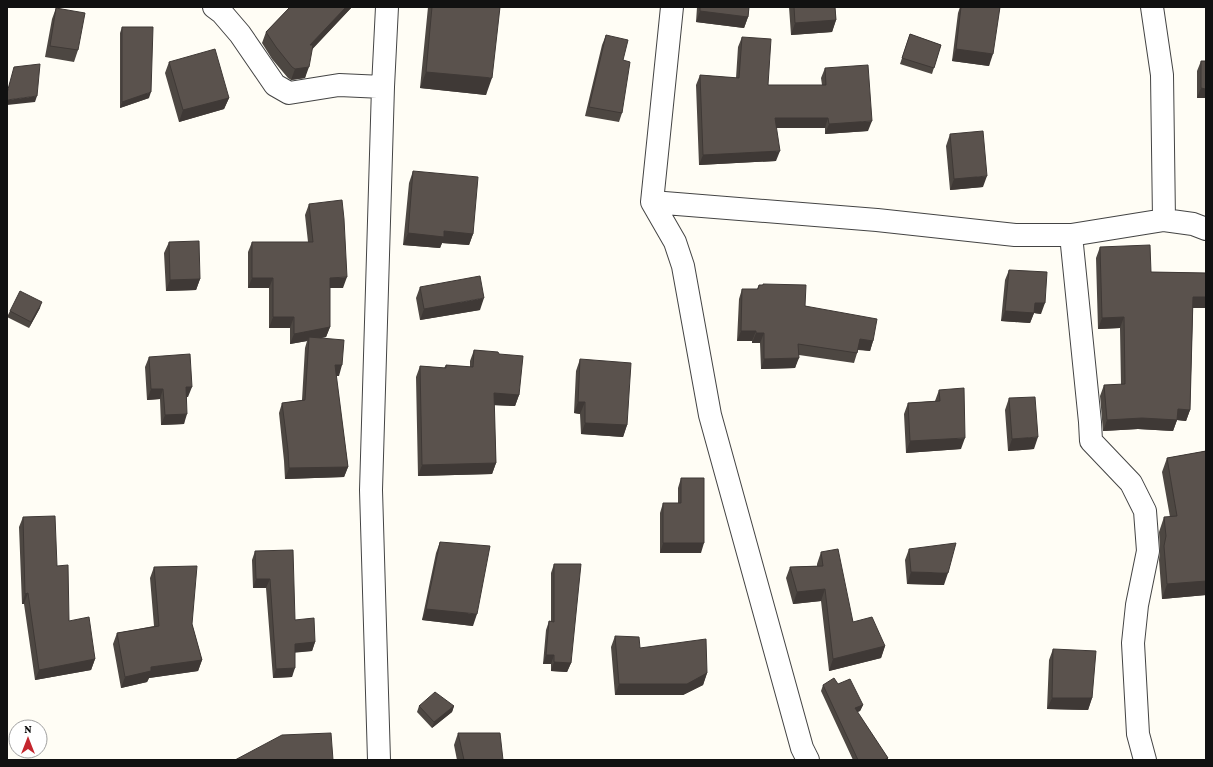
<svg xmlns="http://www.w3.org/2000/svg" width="1213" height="767" font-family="'Crimson Pro',serif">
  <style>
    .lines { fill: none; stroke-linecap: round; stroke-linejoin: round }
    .street-casing { stroke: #444; stroke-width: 24 }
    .street { stroke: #fff; stroke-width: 22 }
    .wall { fill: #4d4742 }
    .shaded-wall { fill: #3f3936 }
    .building { fill: #5a524d; stroke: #3f3936 }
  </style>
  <rect width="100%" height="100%" fill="#fffdf5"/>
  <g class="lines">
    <defs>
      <path id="street" d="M214 7 222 13 240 34 275 85 289 93 339 85 383 87
        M672 7 652 202 675 242 683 266 710 415 802 748 808 760
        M1152 7 1162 75 1164 220
        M652 202 877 220 1015 235H1071L1164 220 1193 224 1206 229
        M1071 235 1090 422 1091 441 1131 483 1145 511 1148 551 1137 605 1133 643 1138 734 1145 760
        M379 760 371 490 383 87 387 7"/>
    </defs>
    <use href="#street" class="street-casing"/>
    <use href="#street" class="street"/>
  </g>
  <path class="wall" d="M290 7H352L312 49 305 78 291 80 288 78 272 59 262 43 266 32Z
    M428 7H500L486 95 420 88Z
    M697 7H749L748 17 744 28 696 22Z
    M789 7H835L836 20 832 32 791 35Z
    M960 7H1000L989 66 952 61 958 13Z
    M56 8 78 50 74 62 45 57 52 19Z
    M122 27 149 98 120 108V33Z
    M910 34 941 45 932 74 900 64Z
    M606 35 623 60 622 113 619 122 585 116 602 45Z
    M742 37 768 85H822L821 78 825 68 868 131 825 134V128H776V161L699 165 696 85 700 75 736 78 738 47Z
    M1201 61 1206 98H1197V71Z
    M169 62 229 98 224 109 179 122 165 73Z
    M950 134 983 187 950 190 946 146Z
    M413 171 473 234 469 245 442 243 440 248 403 245 409 183Z
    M309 204 343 288H330V327L326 337 321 338 339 376H336L348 467 344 477 285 479 284 461 279 413 282 403 302 400 305 348 307 341 290 344V328H269V288H248V252L252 242H308L305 215Z
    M169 242 200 279 196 290 166 291 164 253Z
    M1100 247 1151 272 1206 273V308H1193L1190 410 1186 421 1177 420 1173 431 1138 429 1103 431 1100 396 1104 385H1121L1120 328 1098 329 1096 258Z
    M1009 270 1041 314 1034 313 1030 323 1001 321 1005 280Z
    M763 284 873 341 870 351 858 350 854 363 799 355 795 368 761 369 760 343H752V341H737L739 299 742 289H757L759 285H763Z
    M420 287 480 310 420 320 416 298Z
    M40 308 29 328 7 317 10 311Z
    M474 350 499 354 519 395 515 406 494 405 496 463 492 474 418 476 416 377 420 366 444 368 446 365 470 367V361Z
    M149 357 188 397H187L184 424 161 425 160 399 147 400 145 367Z
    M580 359 627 425 623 437 581 434 580 414 574 413 576 371Z
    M939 390 961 449 906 453 904 414 908 403 935 401Z
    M1009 398 1034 449 1008 451 1005 410Z
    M1206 451V595L1162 599 1159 560 1160 550 1159 532 1164 517H1170L1162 472 1167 458Z
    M681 478 701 553H660V513L663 503H678V488Z
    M23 517 57 566 69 621 95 659 91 670 35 680 24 604H22L19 527Z
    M440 542 473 626 422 620 436 553Z
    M909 549 944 585 907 584 905 560Z
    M255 551 295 620 315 642 312 651 295 652 292 677 273 678 266 588H253L252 560Z
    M821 552 853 622 885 646 881 658 829 671 821 601 793 604 786 578 790 567 817 566V564Z
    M554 564 571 663 567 672 551 671V664H543L546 630 549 621H551V573Z
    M154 567 192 624 202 660 198 671 149 678 147 682 121 688 113 644 117 633 154 626 150 578Z
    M615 636 640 648 707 673 703 685 683 695H615L611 647Z
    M1053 649 1092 698 1088 710 1047 709 1049 660Z
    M838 684 863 705 860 711 857 712 888 758V760H853L821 691 823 685Z
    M419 706H454L452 712 432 728 417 712Z
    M458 733 503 760H457L454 745Z"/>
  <path class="shaded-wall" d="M346 7H352L306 56 310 45Z
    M700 11 748 17 744 28 696 22Z
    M836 20 832 32 791 35 795 23Z
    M956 49 993 54 989 66 952 61Z
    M309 67 305 78 291 80 295 69Z
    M426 72 492 78 486 95 420 88Z
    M1201 88 1206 89V98H1197Z
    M151 92 149 98 120 108 122 102Z
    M37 96 35 102 7 105V100Z
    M229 98 224 109 179 122 183 110Z
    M775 118H828L825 128H771Z
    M872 121 868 131 825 134 829 124Z
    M780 151 776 161 699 165 703 155Z
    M987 176 983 187 950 190 954 179Z
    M444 231 473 234 469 245 442 243 440 248 403 245 408 233Z
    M347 277 343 288H326L330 278Z
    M252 278H273L269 288H248Z
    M200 279 196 290 166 291 170 280Z
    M1193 297H1206V308H1189Z
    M484 298 480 310 420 320 424 309Z
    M42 302 40 308 29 328 31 322Z
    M1035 303H1045L1041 314 1034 313 1030 323 1001 321 1005 311Z
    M273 317H294L290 328H269Z
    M1124 317 1120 328 1098 329 1102 318Z
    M330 327 326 337 308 341 309 337 307 341 290 344 294 334Z
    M741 331H756L752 341H737Z
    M756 333H764L760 343H752Z
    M860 339 873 341 870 351 856 349Z
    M799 358 795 368 761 369 764 359Z
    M335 365H342L339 376H331Z
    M186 387H192L188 397H182Z
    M151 389H163L160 399 147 400Z
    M494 393 519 395 515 406 490 405Z
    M578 402H585L580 414 574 413Z
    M1178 409 1190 410 1186 421 1177 420 1173 431 1138 429 1103 431 1107 420Z
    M187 414 184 424 161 425 165 415Z
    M585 423 627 425 623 437 581 434Z
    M1038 437 1034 449 1008 451 1012 439Z
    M965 438 961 449 906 453 910 441Z
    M496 463 492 474 418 476 422 465Z
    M348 467 344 477 285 479 289 468Z
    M663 543H704L701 553H660Z
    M911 572 948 573 944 585 907 584Z
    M256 579H270L266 588H253Z
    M1206 581V595L1162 599 1167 584Z
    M825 589 821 601 793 604 797 592Z
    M28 593 24 604H22L25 594Z
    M426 609 477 614 473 626 422 620Z
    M315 642 312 651 292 653 295 644Z
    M885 646 881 658 829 671 833 659Z
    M546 655H554L551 664H543Z
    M95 659 91 670 35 680 39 670Z
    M202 660 198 671 149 678 147 682 121 688 125 677 151 667Z
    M554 662 571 663 567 672 551 671Z
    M295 668 292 677 273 678 276 669Z
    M707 673 703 685 683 695H615L619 684Z
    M1052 698H1092L1088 710 1047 709Z
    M863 705 860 711 853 714 855 708Z
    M454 706 452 712 432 728 434 722Z"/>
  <path class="building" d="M290 7H346L310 45H313L309 67 295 69 292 67 276 47 266 32Z
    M432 7H500L492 78 426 72Z
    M700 7H749L748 17 700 11Z
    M794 7H835L836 20 795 23Z
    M961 7H1000L993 54 956 49Z
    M56 8 85 13 78 50 50 46Z
    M122 27H153L151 92 122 102Z
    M910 34 941 45 934 68 902 58Z
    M606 35 628 40 623 60 630 62 622 113 589 107Z
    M742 37 771 39 768 85H826L825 68 868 65 872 121 829 124 828 118H775L780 151 703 155 700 75 739 78Z
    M215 49 229 98 183 110 169 62Z
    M1201 61H1206V89L1201 88Z
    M40 64 37 96 7 100V93L14 67Z
    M983 131 987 176 954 179 950 134Z
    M413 171 478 177 473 234 444 231V237L408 233Z
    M342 200 344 219 347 277 330 278V327L294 334V317H273V278H252V242H313L309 204Z
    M199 241 200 279 170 280 169 242Z
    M1150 245 1151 272 1206 273V297H1193L1190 410 1178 409 1177 420 1142 418 1107 420 1104 385 1125 384 1124 317 1102 318 1100 247Z
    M1009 270 1047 272 1045 303H1035L1034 313 1005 311Z
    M480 276 484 298 424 309 420 287Z
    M763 284 806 285 805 306 877 319 873 341 860 339 857 353 798 344 799 358 764 359V333H756V331H741L742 289H758L759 285H763Z
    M20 291 42 302 31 322 10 311Z
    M309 337 344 340 342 365H335L348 467 289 468 288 450 282 403 305 400Z
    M474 350 498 352 499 354 523 356 519 395 494 393 496 463 422 465 420 366 446 368V365L473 367Z
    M190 354 192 387H186L187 414 165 415 163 389H151L149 357Z
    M580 359 631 363 627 425 585 423V402H578Z
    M964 388 965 438 910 441 908 403 940 401 939 390Z
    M1035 397 1038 437 1012 439 1009 398Z
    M1206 451V581L1167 584 1164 546 1166 536 1164 517 1177 516 1167 458Z
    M681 478H704V543H663V503H681Z
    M55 516 57 566 68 565 69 621 89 617 95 659 39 670 28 593 25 594 23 517Z
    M440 542 490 546 477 614 426 609Z
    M956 543 948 573 911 572 909 549Z
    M838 549 853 622 872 617 885 646 833 659 825 589 797 592 790 567 823 566 821 552Z
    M293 550 295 620 314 618 315 642 295 644V668L276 669 270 579H256L255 551Z
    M554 564H581L571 663 554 662V655H546L549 621 554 622Z
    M197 566 192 624 202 660 151 667V671L125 677 117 633 159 626 154 567Z
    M615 636 639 637 640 648 706 639 707 673 687 684H619Z
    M1053 649 1096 651 1092 698H1052Z
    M834 678 838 684 850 679 863 705 855 708 888 758 884 760H858L823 685Z
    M435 692 454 706 434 722 419 706Z
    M331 733 333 760H235L282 735Z
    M458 733H500L503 760H464Z"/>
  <rect width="1213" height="767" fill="none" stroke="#111111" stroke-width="16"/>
  <g transform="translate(28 739)"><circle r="19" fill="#ffffff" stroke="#a0a0a0"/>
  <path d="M0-3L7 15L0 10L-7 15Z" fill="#c4262e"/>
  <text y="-6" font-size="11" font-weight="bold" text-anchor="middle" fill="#111111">N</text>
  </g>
</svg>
